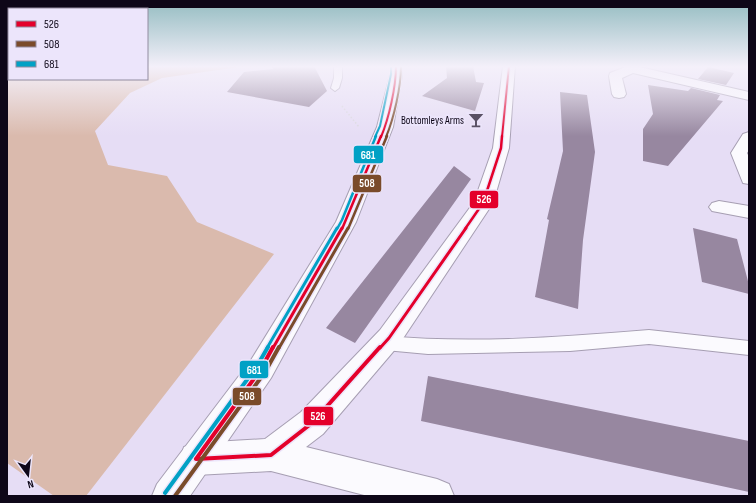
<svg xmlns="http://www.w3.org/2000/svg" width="756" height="503" font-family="'Sofia Sans Condensed',sans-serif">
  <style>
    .green { fill: #dabaad }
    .building { fill: #9787a0 }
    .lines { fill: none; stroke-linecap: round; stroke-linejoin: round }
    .lane-casing { stroke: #a69eb2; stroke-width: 2 }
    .street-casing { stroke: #a69eb2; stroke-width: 2 }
    .highway-casing { stroke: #a69eb2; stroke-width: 2 }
    .path { stroke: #dad8df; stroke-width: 1.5; stroke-dasharray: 1.5 2; stroke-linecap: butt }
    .lane { fill: #fbfafe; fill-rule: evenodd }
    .street { fill: #fbfafe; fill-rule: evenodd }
    .highway { fill: #fbfafe; fill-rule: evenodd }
    .bus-1-far3-casing { stroke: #ece5fb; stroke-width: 4 }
    .bus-1-far2-casing { stroke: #ece5fb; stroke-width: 5 }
    .bus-1-far1-casing { stroke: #ece5fb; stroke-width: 6 }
    .bus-1-casing { stroke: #ece5fb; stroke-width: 7 }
    .bus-2-far3-casing { stroke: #ece5fb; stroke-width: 4 }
    .bus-2-far2-casing { stroke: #ece5fb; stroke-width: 5 }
    .bus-2-far1-casing { stroke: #ece5fb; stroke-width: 6 }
    .bus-2-casing { stroke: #ece5fb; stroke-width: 7 }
    .bus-3-far3-casing { stroke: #ece5fb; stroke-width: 4 }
    .bus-3-far2-casing { stroke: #ece5fb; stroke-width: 5 }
    .bus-3-far1-casing { stroke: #ece5fb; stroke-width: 6 }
    .bus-3-casing { stroke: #ece5fb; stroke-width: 7 }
    .bus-1-far3 { stroke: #e4002b; stroke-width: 2 }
    .bus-1-far2 { stroke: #e4002b; stroke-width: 2.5 }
    .bus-1-far1 { stroke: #e4002b; stroke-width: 3 }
    .bus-1 { stroke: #e4002b; stroke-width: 4 }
    .bus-2-far3 { stroke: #7a4b2a; stroke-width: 2 }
    .bus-2-far2 { stroke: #7a4b2a; stroke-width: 2.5 }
    .bus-2-far1 { stroke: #7a4b2a; stroke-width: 3 }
    .bus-2 { stroke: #7a4b2a; stroke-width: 4 }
    .bus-3-far3 { stroke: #01a1c5; stroke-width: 2 }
    .bus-3-far2 { stroke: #01a1c5; stroke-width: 2.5 }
    .bus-3-far1 { stroke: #01a1c5; stroke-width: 3 }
    .bus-3 { stroke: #01a1c5; stroke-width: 4 }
    .labels { text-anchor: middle; stroke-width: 4; stroke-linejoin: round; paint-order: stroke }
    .far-poi-label { font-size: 11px; fill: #0e0718; stroke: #ece5fb; text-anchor: end }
    .line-badge { stroke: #ece5fb; stroke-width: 1.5 }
    .badge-label { font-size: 11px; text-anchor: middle; font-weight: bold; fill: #fff }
  </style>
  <rect width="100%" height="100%" fill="#e6ddf5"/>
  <path class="green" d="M7 66H9V79H147V66H246L162 78 130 93 95 131 108 165 167 176 197 222 274 254 86 496H54L7 463Z"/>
  <path class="building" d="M272 66H314L327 91 309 107 227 92 244 72 273 69Z
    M446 66H473L476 82 484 83 475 111 422 96 447 78Z
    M708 67 734 73 726 85 698 79Z
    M648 85 688 91 691 88 720 95 717 100 723 101 668 166 643 161V129L653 114Z
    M560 92 587 95 595 152 583 240 578 309 535 297 549 220 547 219 563 151Z
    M454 166 471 179 355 343 326 328Z
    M693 228 737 239 749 285V294L702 282Z
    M428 376 749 441V492L421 421Z"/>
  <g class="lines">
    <defs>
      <path id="lane" d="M334 66H342V78L339 88 335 91 331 88 334 78Z
        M649 330 749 341V355L649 344 570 351 428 354 385 350 379 348 376 343 379 338 385 336C473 344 562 337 649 330Z"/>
      <path id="street" d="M503 66H515L509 148 493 203 398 346 323 434 306 447 437 479 449 484 454 496H368L271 471 196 475 184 471 180 459 184 447 196 443 265 439 301 412 380 330 474 202 493 148Z
        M628 66H635L749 92V100L633 73 622 78 626 94 624 97 619 98 614 97 612 94 609 76 610 73Z
        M749 132V150L747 153 749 157V184L743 183 731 153 743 134Z
        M719 201 749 206V218L712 211 709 207 712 203Z"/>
      <path id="highway" d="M390 66H402V75L393 127 356 222 271 378 190 496H152L157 484 251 360 336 222 377 127 390 75Z"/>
    </defs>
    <use href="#lane" class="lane-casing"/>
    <use href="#street" class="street-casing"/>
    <use href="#highway" class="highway-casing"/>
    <path class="path" d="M342 106 359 127"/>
    <use href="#lane" class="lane"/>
    <use href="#street" class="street"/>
    <use href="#highway" class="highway"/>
    <defs>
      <path id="bus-1-far3" d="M381 137C389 118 396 87 396 66
        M502 137 509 66"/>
      <path id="bus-1-far2" d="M342 229 381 136
        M465 229 483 203 501 148 502 136"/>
      <path id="bus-1-far1" d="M273 348 342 228
        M380 348 389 338 466 228"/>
      <path id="bus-1" d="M196 459 271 455 312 423 380 347
        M196 459 261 369 273 347"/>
      <path id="bus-2-far3" d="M386 137C394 118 401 87 401 66"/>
      <path id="bus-2-far2" d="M348 229 387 136"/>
      <path id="bus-2-far1" d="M279 348 348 228"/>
      <path id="bus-2" d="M175 496 265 372 279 347"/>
      <path id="bus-3-far3" d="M375 137 380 126 391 74V66"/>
      <path id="bus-3-far2" d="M337 229 342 220 376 136"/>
      <path id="bus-3-far1" d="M267 348 337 228"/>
      <path id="bus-3" d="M165 493 257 366 268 347"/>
    </defs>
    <use href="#bus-1-far3" class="bus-1-far3-casing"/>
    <use href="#bus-1-far2" class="bus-1-far2-casing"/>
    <use href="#bus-1-far1" class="bus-1-far1-casing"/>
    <use href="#bus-1" class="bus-1-casing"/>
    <use href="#bus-2-far3" class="bus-2-far3-casing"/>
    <use href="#bus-2-far2" class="bus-2-far2-casing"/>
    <use href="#bus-2-far1" class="bus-2-far1-casing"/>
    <use href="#bus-2" class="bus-2-casing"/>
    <use href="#bus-3-far3" class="bus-3-far3-casing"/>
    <use href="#bus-3-far2" class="bus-3-far2-casing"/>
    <use href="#bus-3-far1" class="bus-3-far1-casing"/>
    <use href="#bus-3" class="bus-3-casing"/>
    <use href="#bus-1-far3" class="bus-1-far3"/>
    <use href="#bus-1-far2" class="bus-1-far2"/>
    <use href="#bus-1-far1" class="bus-1-far1"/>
    <use href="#bus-1" class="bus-1"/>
    <use href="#bus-2-far3" class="bus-2-far3"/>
    <use href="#bus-2-far2" class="bus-2-far2"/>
    <use href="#bus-2-far1" class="bus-2-far1"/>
    <use href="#bus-2" class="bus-2"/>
    <use href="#bus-3-far3" class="bus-3-far3"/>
    <use href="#bus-3-far2" class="bus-3-far2"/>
    <use href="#bus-3-far1" class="bus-3-far1"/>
    <use href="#bus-3" class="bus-3"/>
  </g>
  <linearGradient id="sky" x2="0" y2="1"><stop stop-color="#94bcc1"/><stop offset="0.49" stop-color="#f4f0fa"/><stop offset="1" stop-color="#f4f0fa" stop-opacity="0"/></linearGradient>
  <rect width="756" height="136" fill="url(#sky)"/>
  <defs>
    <symbol id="bar-bare" viewBox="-9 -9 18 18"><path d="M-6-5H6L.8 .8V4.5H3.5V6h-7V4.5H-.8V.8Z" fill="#5a5265" stroke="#ece5fb" stroke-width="2.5" paint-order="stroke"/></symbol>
  </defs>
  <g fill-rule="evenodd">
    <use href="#bar-bare" x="465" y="109" width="22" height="22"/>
  </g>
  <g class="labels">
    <g class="far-poi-label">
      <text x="464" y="124">Bottomleys Arms</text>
    </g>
  </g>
  <g class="line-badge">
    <rect x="353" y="145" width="31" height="19" rx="4" fill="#01a1c5"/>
    <rect x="352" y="174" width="30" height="19" rx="4" fill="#7a4b2a"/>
    <rect x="469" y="190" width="30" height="19" rx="4" fill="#e4002b"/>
    <rect x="239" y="360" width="30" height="19" rx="4" fill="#01a1c5"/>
    <rect x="232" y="387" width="30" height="19" rx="4" fill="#7a4b2a"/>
    <rect x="303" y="406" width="31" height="20" rx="4" fill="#e4002b"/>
  </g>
  <g class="badge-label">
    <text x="368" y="159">681</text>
    <text x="367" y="187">508</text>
    <text x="484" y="203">526</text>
    <text x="254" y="374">681</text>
    <text x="247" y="400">508</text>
    <text x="318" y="420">526</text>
  </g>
  <rect width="756" height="503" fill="none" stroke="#0e0718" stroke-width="16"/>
  <rect x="8" y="8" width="140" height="72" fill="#ece5fb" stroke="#938ca0"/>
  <rect x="16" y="21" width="20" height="6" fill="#e4002b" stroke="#938ca0"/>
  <text x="44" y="28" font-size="12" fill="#0e0718">526</text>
  <rect x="16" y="41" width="20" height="6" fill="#7a4b2a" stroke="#938ca0"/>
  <text x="44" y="48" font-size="12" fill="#0e0718">508</text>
  <rect x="16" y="61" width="20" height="6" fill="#01a1c5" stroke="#938ca0"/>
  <text x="44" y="68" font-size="12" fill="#0e0718">681</text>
  <g transform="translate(28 475) rotate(165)" stroke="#ece5fb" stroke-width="3" paint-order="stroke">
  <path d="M0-3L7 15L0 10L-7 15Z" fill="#0e0718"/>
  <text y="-6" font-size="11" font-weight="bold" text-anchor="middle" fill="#0e0718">N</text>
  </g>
</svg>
